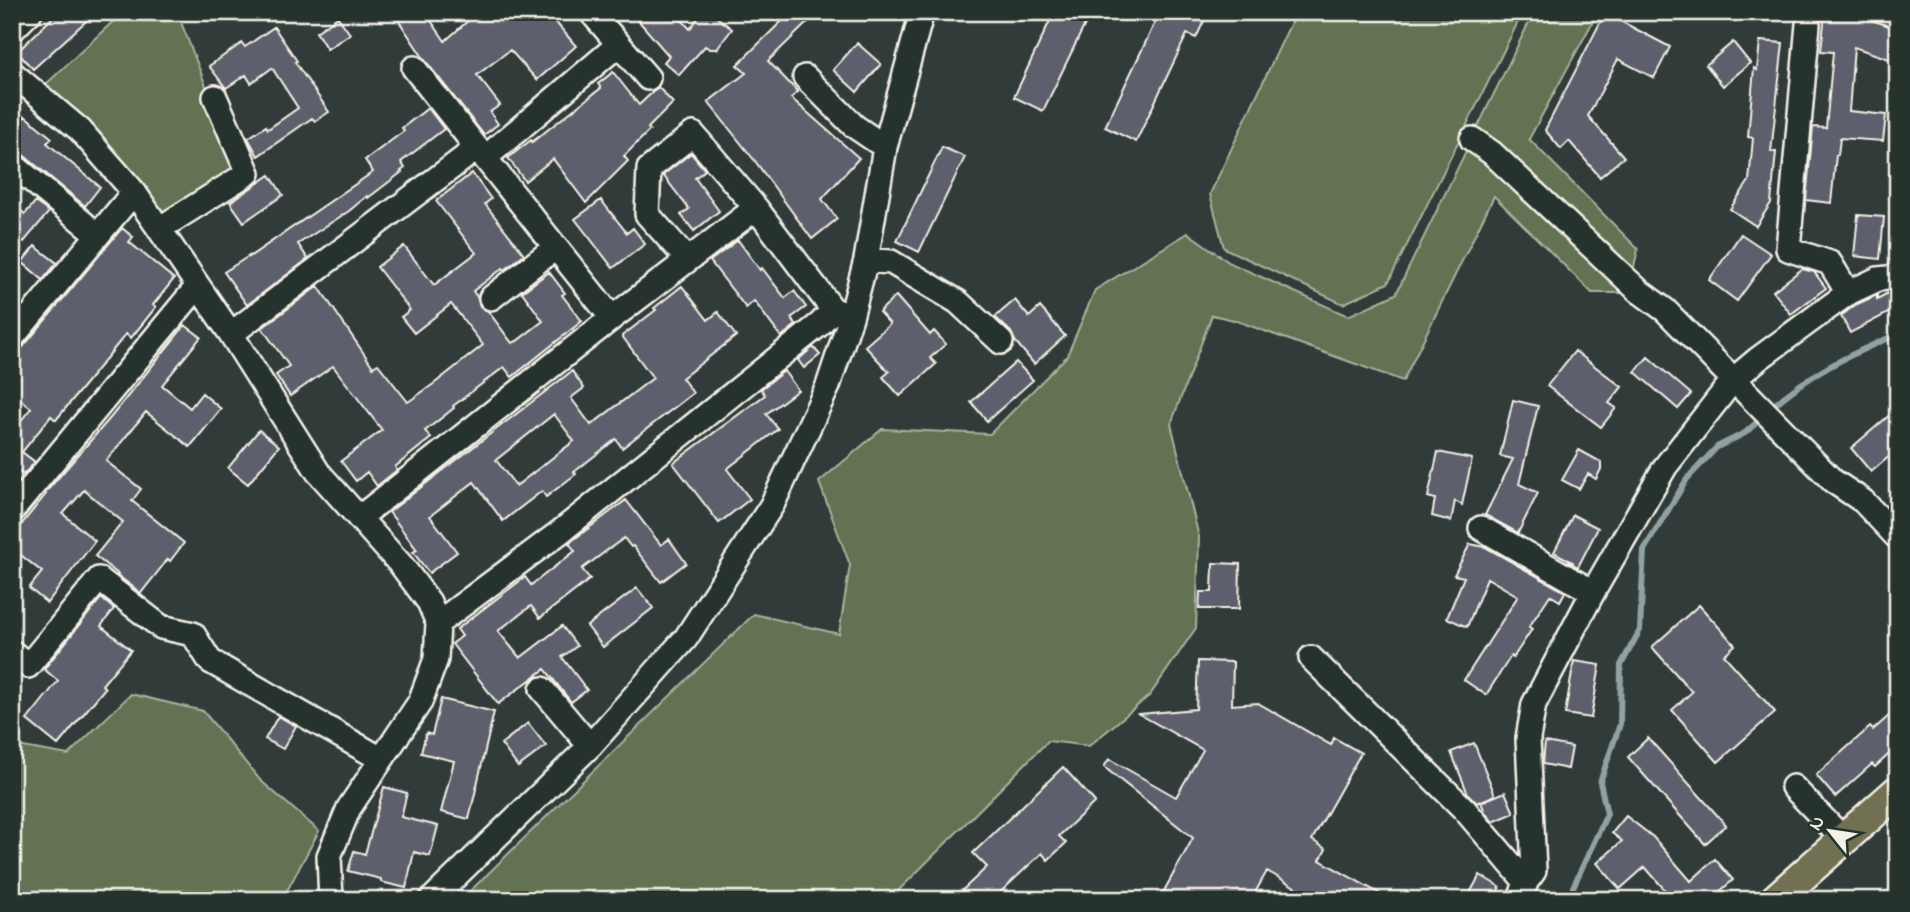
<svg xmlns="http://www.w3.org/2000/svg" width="1910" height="912" font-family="'Indie Flower',sans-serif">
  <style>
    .green { fill: #627253; stroke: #abb29e; stroke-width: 2 }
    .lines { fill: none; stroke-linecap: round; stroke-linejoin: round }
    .stream { stroke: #92a1a3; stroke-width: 6 }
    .building { fill: #5d5f6c; stroke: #f4f1e8; stroke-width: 2; fill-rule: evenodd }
    .minor-casing { stroke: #f4f1e8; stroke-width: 28 }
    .major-casing { stroke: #f4f1e8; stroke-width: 35 }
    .minor { stroke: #26332d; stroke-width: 23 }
    .major { stroke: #716f52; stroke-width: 30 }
  </style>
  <rect width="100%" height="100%" fill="#313c3a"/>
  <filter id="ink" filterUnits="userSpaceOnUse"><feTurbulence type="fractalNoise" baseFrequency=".0143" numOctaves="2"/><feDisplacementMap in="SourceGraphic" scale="14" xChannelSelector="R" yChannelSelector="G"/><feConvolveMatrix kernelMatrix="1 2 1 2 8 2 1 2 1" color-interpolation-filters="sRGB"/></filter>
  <g filter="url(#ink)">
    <path class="green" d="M123 12H177L237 165 161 215 43 87Z
      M1296 12H1523L1388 283 1343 304 1224 248 1210 194Z
      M1534 12H1598L1529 139 1638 249 1628 293H1592L1494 196 1403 381 1234 320 1212 315 1171 424 1199 537 1196 628 1150 695 1089 746 1048 741 889 900H461L754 614 839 634 850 565 819 482 882 429 990 434 1067 356 1095 290 1188 233 1230 263 1348 316 1396 294Z
      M131 694 203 711 260 780 319 831 282 900H12V745L68 755Z"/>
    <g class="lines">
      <path class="stream" d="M1770 409C1806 375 1853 353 1898 334
        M1576 900 1573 887 1607 814 1600 782 1620 724 1621 665 1640 630 1644 550 1687 479 1717 447 1745 433 1763 417"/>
    </g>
    <path class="building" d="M58 12H96L33 69 17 52Z
      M393 12H425L445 41 478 12H547L576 46 537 80 510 50 477 75 500 105 490 112 498 124 484 135 424 59Z
      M631 12H675L690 29 702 12H710L732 29 717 49H710L705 46 679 75 664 62 669 56Z
      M791 12H800L809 21 768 61 798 92 791 98 859 158 822 199 837 219 812 239 755 161 708 102 746 73 737 65Z
      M1054 12H1091L1043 111 1014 97Z
      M1160 12H1192L1205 19 1196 38 1187 34 1136 142 1105 127Z
      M1605 13 1670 47 1654 78 1618 59 1588 116 1624 157 1600 177 1569 141 1561 149 1545 130Z
      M1825 13 1860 16 1898 29V62L1854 47 1849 111 1886 115 1883 141 1840 138 1838 155H1836L1831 203 1806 200 1813 127 1826 128 1833 52 1821 51Z
      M338 17 350 34 327 49 316 32Z
      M274 27 297 61 295 62 329 112 315 121 312 118 258 156 248 138 266 126 268 129 298 108 272 68 251 83 246 75 226 88 209 66 242 43 245 47Z
      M1760 41 1783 43 1771 152H1776L1771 203 1756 226 1730 209 1749 181 1753 138 1748 137 1754 68 1757 70Z
      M1733 42 1750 63 1723 86 1706 65Z
      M857 43 881 64 857 92 833 70Z
      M613 72 639 105 658 87 673 103 648 128 650 130 624 156 628 161 586 203 553 159 525 181 508 158 531 140 532 142 601 88 598 84Z
      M428 108 444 129 401 162 405 168 401 171 402 172 368 198 367 196 349 211 298 244 308 259 247 305 224 272 249 256V257L373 172 365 160 404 131 402 128Z
      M25 116 52 138 47 143 100 187 85 206 21 153 12 148V132Z
      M942 147 965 157 919 252 897 241Z
      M691 153 705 170 695 178 719 211 694 231 681 215 689 209 663 175Z
      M472 173 491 199 485 204 524 254 505 270 503 268 473 291 477 297 480 306 488 311 512 343 517 341 543 321 522 292 549 272 565 293 562 295 582 321 512 377 504 367 453 406 454 408 425 431 431 438 395 467 397 470 377 486 367 472 356 481 341 461 382 430 333 366 290 396 276 375 289 366 262 328 318 286 373 367 378 364 408 402 435 383 483 345 451 304 414 333 401 317 410 310 377 267 404 246 434 285 476 253 436 201Z
      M270 175 283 195 244 222 230 202Z
      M601 200 627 233 633 228 645 244 613 268 575 219Z
      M35 202 49 212 24 242 12 233V204L25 214Z
      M1858 215 1884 217 1880 259 1854 256Z
      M122 228 133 237 129 242 174 279 153 305 156 307 131 338 126 334 56 420 51 416 22 452 35 462 23 475 12 466V432L31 408 12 393V356L23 347Z
      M1741 234 1771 254 1737 301 1709 280Z
      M738 240 760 270 762 268 785 298 794 291 806 307 791 318 796 325 781 337 754 301 746 308 710 261Z
      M35 246 57 263 43 280 22 262Z
      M1802 269 1814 272 1826 288 1791 314 1773 291Z
      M682 286 708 320 718 312 736 336 682 378 693 393 622 448 616 439 574 472 576 474 546 497 542 491 503 521 474 482 430 516 457 552 429 573 413 552 417 550 389 512 572 371 584 388 571 398 591 425 653 378 622 336 656 310 654 308ZM554 414 574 441 516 486 496 460Z
      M1898 291V308L1850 333 1841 316 1855 305 1877 295V299L1890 292Z
      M896 296 930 335 934 331 946 344 930 358 936 364 900 396 883 377 889 372 865 346 890 324 879 312Z
      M1015 300 1029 317 1040 307 1065 336 1034 364 1015 341 1011 332 995 317Z
      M185 325 201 337 162 385 190 408 202 393 221 409 190 447 146 412 106 461 141 489 132 501 184 543 170 561 168 559 141 593 117 575 118 574 95 556 123 522 84 490 63 514 95 541 47 603 29 588 42 572 12 548V536L46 494 45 493 111 417Z
      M813 347 820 355 804 368 798 360Z
      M1575 351 1622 387 1609 403 1616 408 1601 427 1547 386Z
      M1648 357 1691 394 1678 409 1635 372Z
      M1016 362 1033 380 987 421 971 402Z
      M784 371 798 390 766 414 778 429 727 469 750 499 719 523 673 463 765 395 761 389Z
      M1513 400 1538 406 1519 484 1538 493 1518 533 1485 515 1513 459 1500 456Z
      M1898 408V449L1871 472 1851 448Z
      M259 430 279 446 248 484 228 468Z
      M1579 450 1601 462V469L1596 479 1588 474 1579 489 1562 480Z
      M1438 452 1472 459 1462 505 1455 501 1451 521 1432 516 1435 499 1428 497Z
      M626 500 661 545 669 539 686 563 661 582 633 546 631 547 624 538 582 569 590 579 540 618 531 606 498 631 520 658 562 626 577 646 562 657 587 690 571 702 545 669 498 704 452 644 462 636 457 629 525 577 531 585 575 551 569 543Z
      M1573 515 1598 528 1578 567 1568 562 1574 563 1554 552Z
      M1470 544 1485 547 1565 592 1560 601 1550 595 1529 627 1532 629 1513 658 1511 656 1486 695 1464 680 1518 596 1487 578 1467 627 1447 618 1464 577 1454 575Z
      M1213 563 1240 564 1239 609H1199L1200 592H1212Z
      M637 588 653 608 603 647 587 626Z
      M101 598 114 609 101 626 131 650 102 685 105 688 58 745 27 720 58 681 44 669Z
      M1699 605 1735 645 1724 655 1775 712 1718 762 1672 710 1692 692 1652 647Z
      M1198 661 1233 662 1232 705 1258 703 1331 745 1334 738 1361 753 1312 840 1326 849 1320 860 1391 900H1318L1267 871 1251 900H1159L1193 838 1104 767 1109 759 1176 797 1203 750 1139 714 1196 709Z
      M1574 661 1600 665 1591 718 1565 714Z
      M441 699 494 712 469 819 441 812 454 761 421 753 426 733 432 735Z
      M1898 708V746L1875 767 1872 764 1835 797 1816 775 1870 727 1873 730Z
      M278 716 296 726 283 749 265 739Z
      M528 723 546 746 518 767 501 744Z
      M1648 738 1726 825 1705 844 1628 757Z
      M1545 742 1572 747 1568 769 1543 764Z
      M1474 743 1495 795 1477 803 1468 794 1451 752Z
      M1063 767 1095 802 1059 836 1066 843 1048 860 1042 853 992 900H952L987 867 973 853Z
      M384 787 407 793 401 817 438 826 430 856 414 852 406 888 381 882V879L348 871 354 851 365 854Z
      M1505 792 1514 813 1493 822 1485 812 1481 802Z
      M1626 816 1653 837 1691 881 1715 859 1733 880 1710 900H1669L1672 898 1645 867 1620 889 1597 863 1622 841 1612 833Z
      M1480 875 1500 887 1493 900H1466Z"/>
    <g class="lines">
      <defs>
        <path id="minor" d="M591 12 648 78
          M1808 24 1788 249 1830 263 1848 293
          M12 30 30 12
          M414 68 477 148
          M12 73 80 130 134 192 231 334 318 472 402 566 429 602 438 623 436 659 420 702 349 808 329 856 331 900
          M805 77 854 126 885 147
          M1472 139 1492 153 1639 291 1665 310 1833 481 1863 501 1898 538
          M485 158 619 44
          M12 164 98 235
          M159 229 248 173 215 97
          M688 260 647 214 649 169 693 134 756 208
          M866 260 891 262 958 302 1001 342
          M491 298 556 247
          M231 334 477 148 612 318
          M12 338 134 192
          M12 511 197 287
          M359 518 612 318 756 208 833 310
          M1481 528 1593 592
          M438 623 560 532 820 324 833 310 846 315
          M12 652 28 666 99 579 161 627 193 634 210 661 381 759
          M1311 658 1465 810 1526 882
          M542 689 590 746
          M1793 787 1843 839
          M431 900 590 746 686 638 772 505 828 386 851 317 866 260 885 147 922 12
          M1520 900 1526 882 1534 871 1528 738 1534 704 1593 592 1665 467 1733 380 1758 359 1848 293 1878 279 1898 277"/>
        <path id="major" d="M1775 900 1898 791"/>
      </defs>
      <use href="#minor" class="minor-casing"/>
      <use href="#major" class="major-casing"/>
      <use href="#minor" class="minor"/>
      <use href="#major" class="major"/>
    </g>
  </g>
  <rect width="1910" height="912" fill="none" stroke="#26332d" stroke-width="42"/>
  <rect x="21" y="21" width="1868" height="870" fill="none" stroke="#f4f1e8" stroke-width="2.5" filter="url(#ink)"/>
  <g transform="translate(1830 831) rotate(300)" stroke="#26332d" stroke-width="5" paint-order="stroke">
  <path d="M0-5L12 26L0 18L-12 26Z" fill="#f4f1e8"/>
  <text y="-10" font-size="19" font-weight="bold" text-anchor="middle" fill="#f4f1e8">N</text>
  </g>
</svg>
